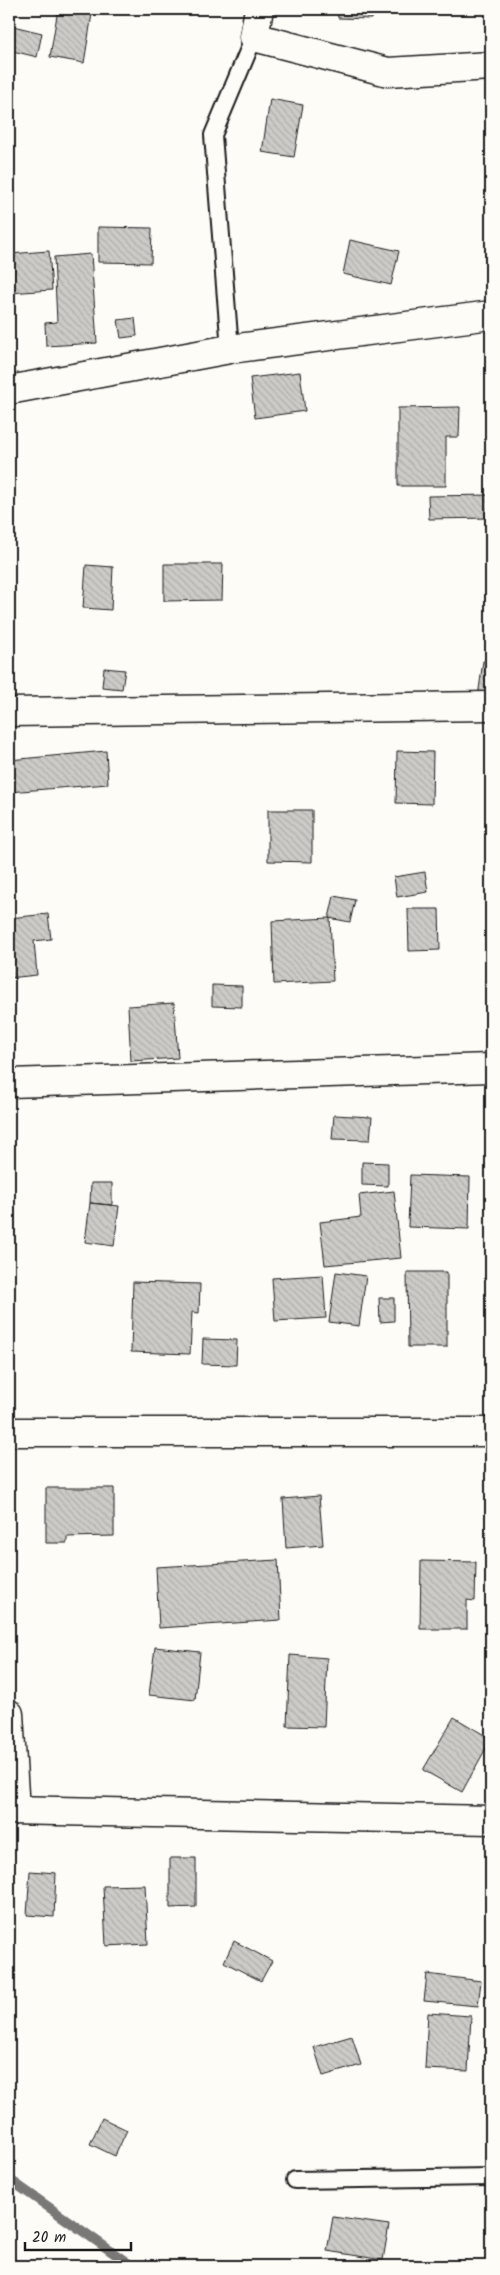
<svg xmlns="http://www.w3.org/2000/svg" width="500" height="2275" font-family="Kalam,sans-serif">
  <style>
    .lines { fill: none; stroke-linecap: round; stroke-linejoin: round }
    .stream { stroke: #797876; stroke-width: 10 }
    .building { fill: url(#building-back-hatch); stroke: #1c1c1c }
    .service-casing { stroke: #1c1c1c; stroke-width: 20 }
    .minor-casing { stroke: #1c1c1c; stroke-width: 31 }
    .service { stroke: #fdfcf7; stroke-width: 16 }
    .minor { stroke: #fdfcf7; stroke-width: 28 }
  </style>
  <defs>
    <pattern id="building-back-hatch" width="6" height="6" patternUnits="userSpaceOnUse" patternTransform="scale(1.25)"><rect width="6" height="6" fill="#cccbc8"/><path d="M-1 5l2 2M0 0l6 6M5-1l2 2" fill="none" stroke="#afaeab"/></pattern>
  </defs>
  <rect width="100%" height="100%" fill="#fdfcf7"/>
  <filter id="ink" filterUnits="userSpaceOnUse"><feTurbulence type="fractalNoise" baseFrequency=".02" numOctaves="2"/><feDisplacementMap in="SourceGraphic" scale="10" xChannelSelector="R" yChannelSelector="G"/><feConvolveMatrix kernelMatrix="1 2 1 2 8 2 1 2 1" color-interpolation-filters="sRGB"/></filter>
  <g filter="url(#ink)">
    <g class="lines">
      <path class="stream" d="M9 2179 132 2266"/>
    </g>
    <path class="building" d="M58 9 92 14 84 63 50 57Z
      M337 9H373L372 19 338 18Z
      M9 25 42 33 37 57 9 50Z
      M270 99 303 105 294 157 262 152Z
      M98 227 152 228 151 263 98 262Z
      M350 240 399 251 391 285 343 274Z
      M49 251 52 290 9 293V254Z
      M91 254 97 343 46 346 45 323 57 322 54 257Z
      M135 318 137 336 121 338 118 320Z
      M300 372 305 411 255 418 250 378Z
      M460 407 459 437H446V486H398V408Z
      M491 495V518L429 519 428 496Z
      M164 564H223L222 600 164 601Z
      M86 565 113 567 111 610 83 608Z
      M483 661 491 662V713L476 711Z
      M104 668 125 670 122 689 102 687Z
      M106 751 108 784 9 792V760Z
      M397 751 433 752 432 804 396 803Z
      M268 810H312V862L268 861Z
      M425 872 428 892 397 897 394 877Z
      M334 896 355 900 350 922 329 918Z
      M408 909H439L440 950 409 951Z
      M48 914 51 939 34 941 37 975 9 978V918Z
      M330 918 333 981 274 984 272 921Z
      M212 985 242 986V1007L212 1006Z
      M174 1003 178 1058 131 1061 128 1006Z
      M334 1115 372 1117 370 1140 332 1139Z
      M362 1162 388 1163V1186L362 1185Z
      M410 1175 470 1177 469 1229 408 1227Z
      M91 1183H112V1205L90 1203Z
      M394 1191 401 1258 325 1265 320 1222 361 1217 359 1195Z
      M90 1203 119 1206 114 1246 85 1242Z
      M336 1272 366 1276 359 1326 329 1322Z
      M407 1272H447V1347H408Z
      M323 1275 326 1318 275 1321 272 1278Z
      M133 1282 200 1284 199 1313 192 1312 190 1354 131 1352Z
      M379 1298H394V1321L380 1322Z
      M203 1339 237 1340 236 1365 202 1364Z
      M46 1488H114V1536L67 1537V1543H46Z
      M319 1496 323 1545 286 1548 283 1499Z
      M278 1560 281 1620 159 1628 156 1567Z
      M421 1561 476 1562 475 1601 467 1600V1629H420Z
      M155 1647 200 1652 195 1700 149 1695Z
      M290 1655 327 1658 324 1727 287 1726Z
      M454 1717 491 1739 462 1792 423 1770Z
      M170 1858H196V1907L170 1908Z
      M30 1871 56 1873 54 1917 27 1915Z
      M145 1885 148 1944 106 1946 103 1886Z
      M234 1941 272 1961 261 1981 224 1962Z
      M427 1974 481 1981 478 2006 424 2001Z
      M428 2013 471 2016 468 2071 425 2069Z
      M352 2036 361 2065 323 2076 314 2047Z
      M102 2118 127 2130 115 2156 90 2144Z
      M333 2217 389 2225 383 2260 327 2251Z
      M350 2261 364 2264 363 2266H349Z"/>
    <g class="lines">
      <defs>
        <path id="service" d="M230 349 213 135 254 37
          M295 2180 491 2177"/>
        <path id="minor" d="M259 9 254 37 388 72 491 66
          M9 390 230 349 491 315
          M9 712 491 706
          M9 1083 491 1068
          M9 1432H491
          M9 1714 15 1810
          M9 1810 491 1820"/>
      </defs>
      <use href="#service" class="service-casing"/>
      <use href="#minor" class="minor-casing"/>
      <use href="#service" class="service"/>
      <use href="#minor" class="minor"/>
    </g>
  </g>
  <rect width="500" height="2275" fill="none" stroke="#fdfcf7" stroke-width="30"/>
  <rect x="15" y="15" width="470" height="2245" fill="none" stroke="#1c1c1c" stroke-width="2" filter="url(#ink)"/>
  <path d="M25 2242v8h106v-8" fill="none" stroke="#1c1c1c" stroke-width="2.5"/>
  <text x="32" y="2242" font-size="15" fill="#1c1c1c" stroke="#fdfcf7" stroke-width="4" paint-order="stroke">20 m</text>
</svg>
